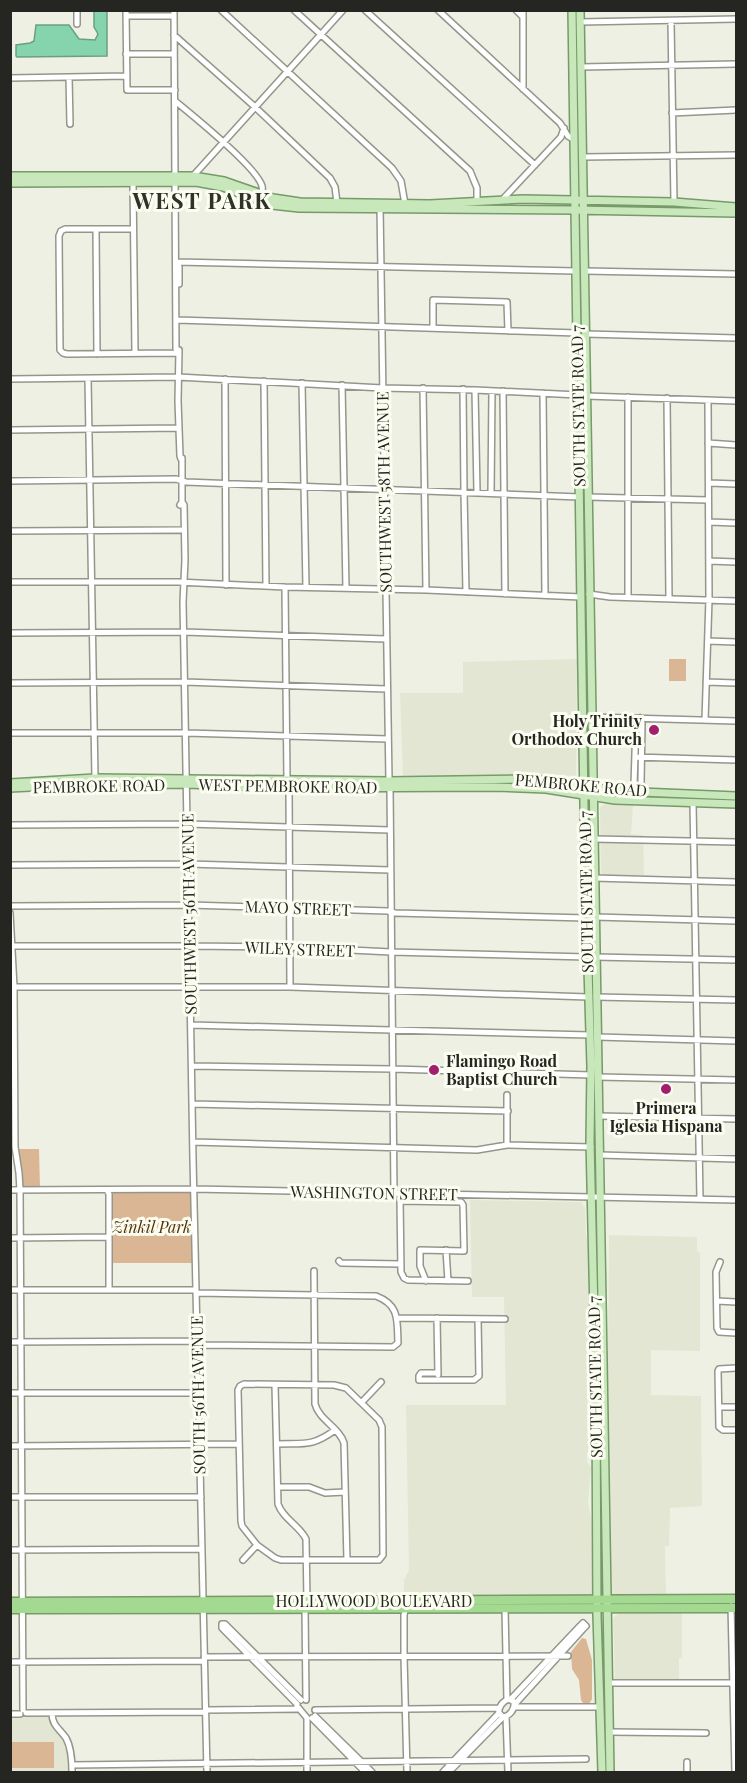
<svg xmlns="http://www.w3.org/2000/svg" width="747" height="1783" font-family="'Playfair Display',serif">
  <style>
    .built { fill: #e3e6d2 }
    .green { fill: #dbb695 }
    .water { fill: #86d4ae; stroke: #69a084; stroke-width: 1.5 }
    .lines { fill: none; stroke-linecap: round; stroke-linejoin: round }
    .minor-casing { stroke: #95968b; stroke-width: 8 }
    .major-casing { stroke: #779a69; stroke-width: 10 }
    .highway-casing { stroke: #779a69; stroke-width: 11 }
    .minor { stroke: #fff; stroke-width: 5 }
    .major { stroke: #c8e8bc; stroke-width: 7 }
    .highway { stroke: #a3d990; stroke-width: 8 }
    .poi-dot { fill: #a31e6c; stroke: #fbfdf1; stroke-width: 2 }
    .labels { text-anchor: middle; stroke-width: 6; stroke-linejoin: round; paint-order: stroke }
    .street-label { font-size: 16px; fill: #252621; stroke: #fbfdf1 }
    .poi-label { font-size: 16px; font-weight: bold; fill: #252621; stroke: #fbfdf1; text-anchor: end }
    .park-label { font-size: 16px; font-style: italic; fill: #543005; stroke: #fbfdf1 }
    .district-label { font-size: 22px; font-weight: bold; letter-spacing: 1.5px; fill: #303228; stroke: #fbfdf1 }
  </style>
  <rect width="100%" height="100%" fill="#eef0e4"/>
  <path class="built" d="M577 659 576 776 527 774 403 776 400 693H463V662Z
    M607 803 633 805 631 834 643 835 644 875H603L601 873 600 807Z
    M470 1200 581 1202 585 1208 586 1235 588 1245 591 1373 589 1392 587 1396 588 1411 591 1416V1422L589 1429V1450L587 1453V1462L591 1467 588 1503 592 1523 593 1597 559 1595 505 1596 497 1594 463 1596 445 1595H404V1580L409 1570 406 1405H506L504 1297H472Z
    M609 1235 697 1237V1251L700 1253V1351L651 1350V1395L701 1396 702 1506 670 1508 669 1546H665L666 1597H606Z
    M619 1613H682V1658H679V1679H615L613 1618Z
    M52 1713V1721L67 1740 72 1772H11L10 1714Z"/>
  <path class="green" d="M669 659H686V681H669Z
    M17 1149H39L40 1188H26L22 1186 21 1169Z
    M112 1192H188L191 1194 194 1260 192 1263H114L112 1262 111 1195Z
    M582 1638 586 1639 592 1660V1699L589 1704 583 1703 581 1700 579 1680 572 1669 571 1652Z
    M11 1742H54V1768H11Z"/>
  <path class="water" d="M94 11H107V56L17 57 16 56V45L30 43 34 41 36 25H69L79 39 95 40 98 34 94 27Z"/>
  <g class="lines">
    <defs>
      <path id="minor" d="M77 10V24
        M126 10 127 90H175
        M174 10 176 349 178 353
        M221 10 392 168 401 181 405 204
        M294 10 470 171 477 188V201
        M365 10 535 165
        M438 10 560 123 568 136 573 139
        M516 10 523 17
        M126 16H174
        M580 22 736 19
        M671 22 674 202
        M174 35 255 107 330 178 335 187 337 203
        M126 54H174
        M581 67 736 64
        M69 77 70 124
        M10 78 127 76
        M523 89V10
        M175 101C192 115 257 167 262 186 263 190 262 191 261 195
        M672 113 736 110
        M583 157 736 155
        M193 176 343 10
        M133 182 135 353
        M503 199 561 137 564 128
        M380 207 389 781
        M96 229 97 354
        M133 229H65L61 231 59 236 60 350 63 353 67 354 178 353
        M177 262 575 271
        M177 262 179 267V284
        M585 271 736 274
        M177 320 577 333
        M433 328V300L507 302 508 331
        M586 334 736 338
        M179 350 178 401 180 456 181 459
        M10 379 178 377 382 388 475 390 578 395
        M88 379 95 778
        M225 379 226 585
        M264 381 266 586
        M302 383 306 587
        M342 385 346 588
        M423 388 426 590
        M463 389 464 492 466 592
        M475 390 477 492
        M503 391 505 594
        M543 393 545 595
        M586 396 736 401
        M628 397V597
        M667 398 669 599
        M10 430 179 428
        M708 443 736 445
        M10 481 176 479 186 482 580 497
        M709 483 736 484
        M491 493 492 391
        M588 497 708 500
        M182 502 184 505 185 560 183 602 193 1159 207 1772
        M180 505 182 502V458
        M709 522 736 523
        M10 531 181 530
        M709 561 736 562
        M10 582H178L285 587 426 590 581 597
        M285 587 287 780
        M589 594 610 597 736 601
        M10 633 184 632 386 639
        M708 641 736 642
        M706 682 736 683
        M10 683 185 682 387 689
        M592 717 736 721
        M640 718 642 723 641 783 643 788 647 792
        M705 720 709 599 708 400
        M10 733H186L388 739
        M635 757 736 760
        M289 788 290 987
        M390 788 394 1194
        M629 791 634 785 636 722 640 718
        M693 803 700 1199
        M10 825 188 824 390 830
        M594 839 736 842
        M10 865 189 864 390 870
        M594 878 736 882
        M10 906 189 905 388 911 395 913 586 918
        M10 913 14 987 15 1147 19 1173 20 1190 23 1710
        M595 917 736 921
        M13 946H190L290 947 391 952 587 957
        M595 957 736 960
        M14 987H290L588 997
        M596 997 736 1000
        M191 1025 590 1035
        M598 1037 736 1041
        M192 1066 393 1069 591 1075
        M598 1077 736 1080
        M507 1095V1145
        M192 1104 508 1111
        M599 1116 736 1119
        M193 1142 477 1150 507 1145 591 1147
        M600 1155 736 1159
        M10 1190 194 1189 736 1200
        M107 1190 109 1194V1290
        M400 1198 401 1272 404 1278 408 1280 468 1281
        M400 1201 461 1202 463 1205 464 1251 420 1250V1266L426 1281
        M10 1238 109 1237
        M446 1250 448 1281
        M339 1261 341 1263 401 1264
        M720 1262 716 1272 717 1328 719 1332 736 1333
        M314 1271 315 1404C319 1420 339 1427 344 1443L347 1560
        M10 1290H196
        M196 1293 376 1296C400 1305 397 1321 398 1343L393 1347 197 1345
        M717 1301 736 1302
        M397 1318 505 1319
        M437 1318 438 1375
        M10 1342 197 1341
        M736 1368 719 1369 718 1371 719 1427 723 1430H736
        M438 1373H421L419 1376V1380H474L479 1376 478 1319
        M244 1384 334 1385 346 1388 379 1420 382 1427 383 1555 379 1560H281L275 1558 257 1545 242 1526 241 1521 238 1390 240 1386Z
        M275 1385 278 1504C283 1519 299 1525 306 1539L307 1601
        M10 1393H198
        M362 1402 381 1382
        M719 1407H736
        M277 1444C304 1443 312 1447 335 1430
        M10 1446 239 1444
        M278 1487H309L325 1493 345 1492
        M10 1497H201
        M10 1550 202 1549
        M243 1560 257 1545
        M406 1606 404 1615V1657L407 1772
        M731 1606 735 1772
        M305 1609 306 1700
        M505 1609 507 1700
        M583 1623 586 1626 583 1629 580 1626Z
        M204 1657 568 1656
        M10 1662 204 1661
        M608 1683H732
        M509 1699 514 1702C515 1709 510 1716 503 1717L499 1713C498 1707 503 1701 509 1699Z
        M511 1699 580 1626
        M297 1704 222 1628V1624H225L301 1700
        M515 1704 583 1629
        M297 1706 307 1718V1772
        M514 1707H599
        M206 1710 298 1709
        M315 1710 499 1708
        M26 1713 206 1712
        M52 1713C52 1726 60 1729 66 1738 71 1747 72 1763 72 1772
        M10 1714H20
        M315 1716 372 1772
        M506 1716 508 1772
        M312 1718 365 1772
        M609 1732 706 1733
        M687 1762V1772
        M72 1765 586 1759
        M443 1772 499 1713
        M449 1772 503 1717"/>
      <path id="major" d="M572 10 585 871 591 1066 590 1141 596 1400 597 1615 602 1772
        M580 10 610 1772
        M10 176H193L224 181 273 198 300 202 430 204 523 199 674 202 736 207
        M10 183 196 182 223 187 272 205 299 208 574 210 736 213
        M10 783 95 778 389 781 519 779 553 781 617 791 736 796
        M10 788 50 786 187 784 289 788 494 787 546 789 615 800 736 804"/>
      <path id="highway" d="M10 1602 736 1599
        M10 1609 736 1608"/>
    </defs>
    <use href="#minor" class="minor-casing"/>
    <use href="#major" class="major-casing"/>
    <use href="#highway" class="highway-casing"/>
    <use href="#minor" class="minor"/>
    <use href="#major" class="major"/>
    <use href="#highway" class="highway"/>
  </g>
  <g class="poi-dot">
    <circle cx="654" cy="730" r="6"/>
    <circle cx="434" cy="1070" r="6"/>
    <circle cx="666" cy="1089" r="6"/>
  </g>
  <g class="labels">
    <g class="street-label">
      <text transform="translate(578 406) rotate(-91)" y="6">SOUTH STATE ROAD 7</text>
      <text transform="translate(384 492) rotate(-91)" y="6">SOUTHWEST 58TH AVENUE</text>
      <text transform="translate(581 785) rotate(5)" y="6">PEMBROKE ROAD</text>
      <text transform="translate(99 786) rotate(-1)" y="6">PEMBROKE ROAD</text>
      <text transform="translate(288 786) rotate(1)" y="6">WEST PEMBROKE ROAD</text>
      <text transform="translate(586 892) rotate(-91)" y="6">SOUTH STATE ROAD 7</text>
      <text transform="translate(298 908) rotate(2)" y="6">MAYO STREET</text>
      <text transform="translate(189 914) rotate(-91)" y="6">SOUTHWEST 56TH AVENUE</text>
      <text transform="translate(300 949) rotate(2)" y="6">WILEY STREET</text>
      <text transform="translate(374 1193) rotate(1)" y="6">WASHINGTON STREET</text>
      <text transform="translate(595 1377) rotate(-91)" y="6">SOUTH STATE ROAD 7</text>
      <text transform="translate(198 1395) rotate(-91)" y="6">SOUTH 56TH AVENUE</text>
      <text x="374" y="1607">HOLLYWOOD BOULEVARD</text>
    </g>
    <g class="poi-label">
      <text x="642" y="727">Holy Trinity<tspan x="642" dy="18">Orthodox Church</tspan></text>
      <text x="446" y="1067" text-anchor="start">Flamingo Road<tspan x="446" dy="18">Baptist Church</tspan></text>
      <text x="666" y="1114" text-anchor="middle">Primera<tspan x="666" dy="18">Iglesia Hispana</tspan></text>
    </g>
    <g class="park-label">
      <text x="152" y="1233">Zinkil Park</text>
    </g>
    <g class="district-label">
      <text x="202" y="209">WEST PARK</text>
    </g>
  </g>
  <rect width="747" height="1783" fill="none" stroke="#252621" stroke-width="24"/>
</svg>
